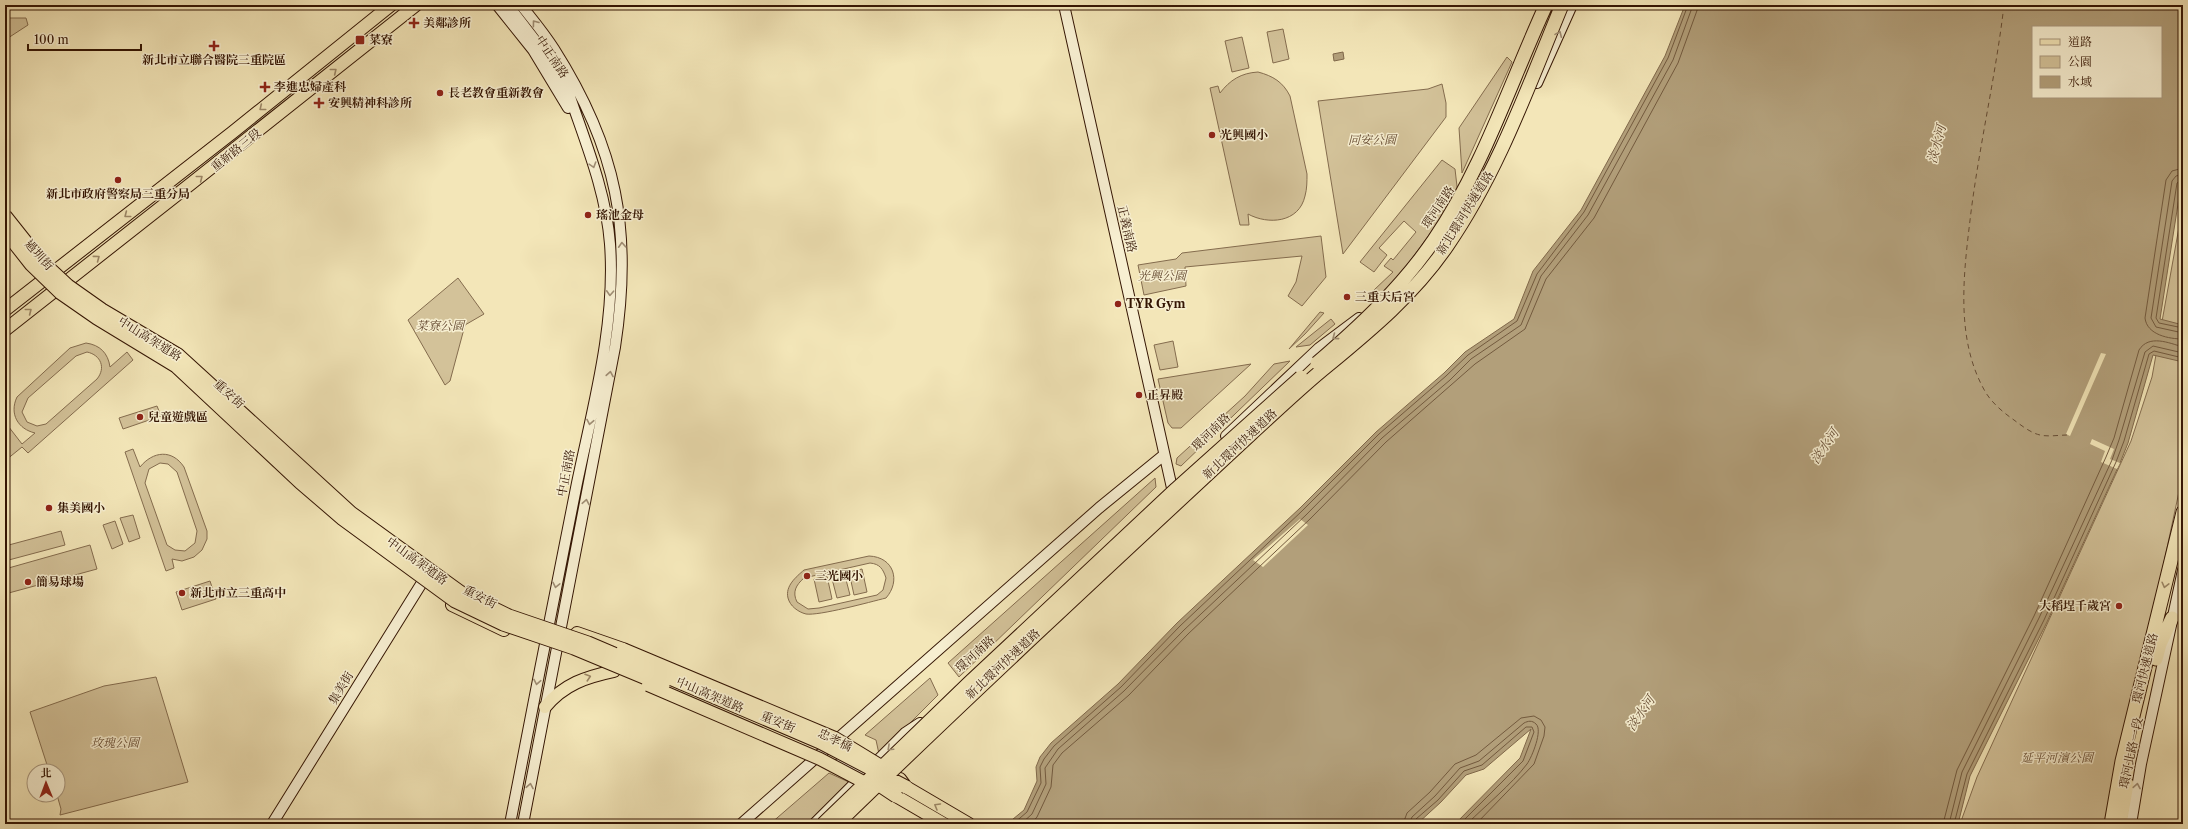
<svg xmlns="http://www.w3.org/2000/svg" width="2188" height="829" font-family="'Libre Caslon Text','Noto Serif TC',serif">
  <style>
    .green { fill: #d3c299; stroke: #846c4e; fill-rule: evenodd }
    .water { fill: #b29f7a; stroke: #80684a; fill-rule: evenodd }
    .pier { fill: #f3e6b8 }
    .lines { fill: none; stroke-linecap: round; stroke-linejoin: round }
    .shore { stroke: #735a3e; stroke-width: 1 }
    .ferry { stroke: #664c33; stroke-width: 1; stroke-dasharray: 5 4; stroke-linecap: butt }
    .secondary-casing { stroke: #341503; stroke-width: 12 }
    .primary-casing { stroke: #341503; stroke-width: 14 }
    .highway-casing { stroke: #341503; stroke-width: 15 }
    .secondary { stroke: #f7efd1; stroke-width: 10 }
    .primary { stroke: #f3e6b8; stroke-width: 12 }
    .highway { stroke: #f3e6b8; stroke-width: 13 }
    .primary-bridge-casing { stroke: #341503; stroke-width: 14; stroke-linecap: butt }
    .highway-bridge-casing { stroke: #341503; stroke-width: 15; stroke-linecap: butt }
    .primary-bridge { stroke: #f3e6b8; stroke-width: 12 }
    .highway-bridge { stroke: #f3e6b8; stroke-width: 13 }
    .oneway { stroke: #9f8d74 }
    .oneway2 { stroke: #9d8867 }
    .poi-dot { fill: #8f2418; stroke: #f7efd1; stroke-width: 1.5 }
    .labels { text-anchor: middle; stroke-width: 3; stroke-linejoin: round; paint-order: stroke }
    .poi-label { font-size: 12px; font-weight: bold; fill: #341503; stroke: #f7efd1; text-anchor: start }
    .street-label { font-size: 12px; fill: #341503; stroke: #f7efd1 }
    .park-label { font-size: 12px; font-style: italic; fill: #644930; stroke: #f7efd1 }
    .water-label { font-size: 13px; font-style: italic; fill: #664c33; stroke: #f7efd1 }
  </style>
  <rect width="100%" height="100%" fill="#f3e6b8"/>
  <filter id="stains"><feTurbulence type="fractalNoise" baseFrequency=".005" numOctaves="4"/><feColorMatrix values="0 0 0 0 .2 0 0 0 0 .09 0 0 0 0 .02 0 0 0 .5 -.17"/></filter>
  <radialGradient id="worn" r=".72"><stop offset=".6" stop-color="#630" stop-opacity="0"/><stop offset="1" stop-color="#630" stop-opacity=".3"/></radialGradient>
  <path class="green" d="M5 18H26L28 25 5 40Z
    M1283 29 1289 59 1273 63 1267 32Z
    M1242 37 1249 68 1232 72 1225 41Z
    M1507 57 1512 62 1462 173 1459 128Z
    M1258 72C1273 76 1283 82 1290 96L1307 174C1307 181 1307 189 1305 196 1299 223 1268 225 1248 214L1249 225H1240L1210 88 1218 86 1220 93C1230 80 1241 73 1258 72Z
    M1442 84 1446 103V117L1343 254 1318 101 1428 89Z
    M1442 160 1455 169 1458 195 1397 279 1380 296 1374 290 1393 272 1384 266 1391 258 1393 260 1416 232 1404 221 1379 248 1387 255 1374 272 1360 262Z
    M2183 205V473L2108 824H1960L1977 777 2131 441 2152 377Z
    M1321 236 1326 277 1302 306 1288 296 1296 282 1302 256 1185 267 1186 286 1144 295 1138 265 1176 259 1182 253Z
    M458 278 484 314 465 325 450 381 445 385 408 320Z
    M1320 312 1324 313 1305 334 1289 349Z
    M1331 319 1335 324 1310 345 1296 347Z
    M1173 341 1178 367 1160 370 1154 345Z
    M86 343C100 345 108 353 110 367L127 352 133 360 28 453 22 447 6 460 5 422 22 444 35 433C18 429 9 414 17 397L70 348ZM87 352C101 355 106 368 97 379L46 424 37 426 27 422 22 412 28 398 76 356Z
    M1290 361 1181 466 1176 464 1177 458 1245 396 1274 364Z
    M1251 364 1181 428H1172L1168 423 1158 379Z
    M157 406 161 416 123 429 119 418Z
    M133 449 140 467C153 451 172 449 184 467L207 531V539L202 550 194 557 182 561 172 559 174 568 166 571 125 452ZM160 463 168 464 177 472 197 531 195 543 185 551 175 550 167 545 145 483 149 469Z
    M1155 478 1156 487 959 677 948 663Z
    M133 515 140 538 129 542 120 518Z
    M115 521 123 544 112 549 103 525Z
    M61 531 65 545 5 561V546Z
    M90 545 97 569 5 594V569Z
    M869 556C894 557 901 581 886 598 870 602 819 616 806 614 798 612 790 606 788 598 785 586 796 577 804 570ZM870 563C880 564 883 569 886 578L883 590 877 595 819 608 808 609 797 602C792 592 796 585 804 578Z
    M862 569 867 592 854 595 849 572Z
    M844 572 850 595 837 598 831 575Z
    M827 576 832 599 819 602 814 579Z
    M210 581 216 599 182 610 176 592Z
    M156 677 188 782 60 815 61 809 57 795 58 771H49L30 712 104 686Z
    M930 678 938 695 879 754 876 740 865 735Z
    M829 773 853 784 808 824H770Z"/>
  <path class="water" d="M1685 5H2183V172L2160 319 2183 325V397H2179L2183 362 2153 355 2128 443 2120 463 2047 622 1970 776 1958 824H1455L1520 758 1531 729 1484 769 1466 775 1441 802 1417 824H1007L1024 810 1037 781 1036 767 1040 757 1051 743 1118 684 1177 623 1300 508 1376 432 1444 373 1465 352 1514 319 1533 271 1581 210 1665 56ZM2033 27H2161V97H2033Z
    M1343 52 1344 59 1334 61 1333 54Z"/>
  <path class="pier" d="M2101 353 2106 354 2070 436 2066 434Z
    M2092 439 2114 449 2110 459 2120 463 2117 469 2101 462 2105 451 2090 444Z
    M1300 519 1308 525 1263 567 1253 560Z"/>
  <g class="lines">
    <path class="shore" d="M2183 168 2172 171 2166 180 2145 318C2147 335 2169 339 2183 339
      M2183 174 2176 176 2172 181 2151 318 2156 327 2183 333
      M2183 179 2177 183 2156 318 2159 323 2183 328
      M1013 824 1027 812 1041 783 1040 767 1044 759 1054 746 1121 687 1180 626 1302 511 1379 434 1446 376 1468 355 1517 321 1537 274 1584 212 1668 58 1688 5
      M1021 824 1032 814 1046 784 1045 768 1058 749 1124 691 1184 630 1306 515 1382 438 1450 380 1471 359 1521 325 1541 276 1588 215 1673 60 1693 5
      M1031 824 1037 817 1051 787 1053 765 1062 753 1129 695 1188 634 1310 519 1386 442 1475 364 1525 329 1546 279 1594 218 1678 63 1699 5
      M1403 824 1407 813 1430 792 1455 764 1476 755 1521 718 1534 716 1541 720 1545 727 1544 736 1534 764 1476 824
      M1409 824 1412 817 1435 796 1460 768 1479 761 1524 723C1528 721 1532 720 1536 724 1543 730 1532 757 1527 764 1511 785 1486 805 1467 824
      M1414 824 1416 819 1438 800 1464 771 1482 765 1526 727H1532L1534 732 1523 761 1460 824
      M1943 824 1957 770 2034 616 2106 457 2114 438 2139 350C2149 334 2169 343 2183 347
      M1949 824 1962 772 2039 618 2112 460 2119 440 2145 352 2153 346 2183 353
      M1954 824 1967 774 2044 620 2116 462 2124 441 2149 354 2154 351 2183 358"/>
    <path class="ferry" d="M2004 5C1996 74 1980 142 1971 212 1964 271 1954 339 1986 393 1993 404 2004 413 2014 420 2022 426 2031 433 2040 435 2048 437 2059 435 2068 435"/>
    <defs>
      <path id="secondary" d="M497 5 533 50 568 108
        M508 5 538 44 570 93
        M521 5C532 19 544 33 554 49 617 148 633 231 615 347L523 824
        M1064 5 1174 497
        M1537 83 1572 5
        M1226 436 1319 348 1359 318
        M840 763 850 769 866 771
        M272 824 428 573
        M510 824C532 710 554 597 577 483 593 406 616 324 610 244 606 190 584 139 567 88
        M741 824 1099 508 1164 455
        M814 824 905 733 920 723
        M2131 824 2141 764 2183 570"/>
      <path id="primary" d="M5 310 233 132 391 5
        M5 330C142 222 280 114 416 5
        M452 605 504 630
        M577 633 623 649
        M545 707C564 684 586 677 614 671
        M900 779 906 787 969 824
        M896 796 944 824"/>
      <path id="highway" d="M1397 297 1446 237 1481 177 1553 12
        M2156 659 2160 644 2172 618
        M2111 824 2122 761 2183 512
        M2120 824 2127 784"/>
    </defs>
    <use href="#secondary" class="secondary-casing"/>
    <use href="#primary" class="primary-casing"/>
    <use href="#highway" class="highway-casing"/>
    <use href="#secondary" class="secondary"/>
    <use href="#primary" class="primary"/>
    <use href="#highway" class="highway"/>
    <defs>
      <path id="primary-bridge" d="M623 649 835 738 891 772
        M648 685 820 759 873 787"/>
      <path id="highway-bridge" d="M5 216 40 260 68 286 102 310 178 355 351 513 460 592 509 616 588 643 820 742 906 787
        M5 231 31 264 61 293 97 318 176 366 300 482 343 519 455 601 503 624 574 648 663 685
        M1317 363C1360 326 1402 287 1434 240 1483 168 1510 83 1546 5
        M872 780 896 796
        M823 824 969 683 1176 489 1301 377
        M837 824C973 692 1112 563 1251 434 1274 413 1297 391 1321 371 1367 333 1413 296 1447 246 1498 172 1528 87 1562 5"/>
    </defs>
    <use href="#primary-bridge" class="primary-bridge-casing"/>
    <use href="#highway-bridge" class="highway-bridge-casing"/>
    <use href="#primary-bridge" class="primary-bridge"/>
    <use href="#highway-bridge" class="highway-bridge"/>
  </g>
  <defs><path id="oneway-chevron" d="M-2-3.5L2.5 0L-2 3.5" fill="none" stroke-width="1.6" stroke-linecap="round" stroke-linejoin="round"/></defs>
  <g class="oneway">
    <use href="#oneway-chevron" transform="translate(535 23) rotate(-127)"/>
    <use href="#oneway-chevron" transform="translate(1559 34) rotate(-66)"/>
    <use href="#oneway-chevron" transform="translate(593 165) rotate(73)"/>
    <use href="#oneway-chevron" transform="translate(622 245) rotate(-93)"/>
    <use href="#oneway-chevron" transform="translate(610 293) rotate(93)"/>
    <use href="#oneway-chevron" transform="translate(1335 337) rotate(143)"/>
    <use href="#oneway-chevron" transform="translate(610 374) rotate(-80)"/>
    <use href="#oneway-chevron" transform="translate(590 422) rotate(101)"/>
    <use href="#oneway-chevron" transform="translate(586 502) rotate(-79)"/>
    <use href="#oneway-chevron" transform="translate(556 585) rotate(102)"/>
    <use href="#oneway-chevron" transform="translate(537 682) rotate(101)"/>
    <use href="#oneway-chevron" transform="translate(890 748) rotate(137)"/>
    <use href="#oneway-chevron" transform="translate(530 786) rotate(-79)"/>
    <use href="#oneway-chevron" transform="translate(2137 786) rotate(-80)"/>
  </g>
  <g class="oneway2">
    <use href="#oneway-chevron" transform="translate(334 71) rotate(-39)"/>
    <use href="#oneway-chevron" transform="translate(262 108) rotate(141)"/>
    <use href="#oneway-chevron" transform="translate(200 178) rotate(-38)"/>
    <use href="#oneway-chevron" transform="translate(127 215) rotate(142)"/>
    <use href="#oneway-chevron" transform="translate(97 258) rotate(-37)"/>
    <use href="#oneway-chevron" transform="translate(29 311) rotate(-38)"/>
    <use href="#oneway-chevron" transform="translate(2165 585) rotate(104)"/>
    <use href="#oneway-chevron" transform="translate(588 677) rotate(-18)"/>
    <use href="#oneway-chevron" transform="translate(937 806) rotate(-150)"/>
  </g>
  <g class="poi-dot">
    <path d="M412 17h4v4h4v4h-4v4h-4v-4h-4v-4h4z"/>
    <rect x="355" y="35" width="10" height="10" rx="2"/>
    <path d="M212 40h4v4h4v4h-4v4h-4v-4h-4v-4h4z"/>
    <path d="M263 81h4v4h4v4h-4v4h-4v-4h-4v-4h4z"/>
    <circle cx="440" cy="93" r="4"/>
    <path d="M317 97h4v4h4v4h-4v4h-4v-4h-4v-4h4z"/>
    <circle cx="1212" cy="135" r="4"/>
    <circle cx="118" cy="180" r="4"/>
    <circle cx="588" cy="215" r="4"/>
    <circle cx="1347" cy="297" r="4"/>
    <circle cx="1118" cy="304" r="4"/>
    <circle cx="1139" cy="395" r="4"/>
    <circle cx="140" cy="417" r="4"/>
    <circle cx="49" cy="508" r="4"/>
    <circle cx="807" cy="576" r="4"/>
    <circle cx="28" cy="582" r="4"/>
    <circle cx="182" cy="593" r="4"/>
    <circle cx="2119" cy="606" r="4"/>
  </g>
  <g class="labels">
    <g class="poi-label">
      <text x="423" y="27">美鄰診所</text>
      <text x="369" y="44">菜寮</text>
      <text x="214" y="64" text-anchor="middle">新北市立聯合醫院三重院區</text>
      <text x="274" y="91">李進忠婦產科</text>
      <text x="448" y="97">長老教會重新教會</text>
      <text x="328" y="107">安興精神科診所</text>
      <text x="1220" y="139">光興國小</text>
      <text x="118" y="198" text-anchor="middle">新北市政府警察局三重分局</text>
      <text x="596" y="219">瑤池金母</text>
      <text x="1355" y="301">三重天后宮</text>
      <text x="1126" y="308">TYR Gym</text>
      <text x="1147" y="399">正昇殿</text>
      <text x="148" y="421">兒童遊戲區</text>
      <text x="57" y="512">集美國小</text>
      <text x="815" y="580">三光國小</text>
      <text x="36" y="586">簡易球場</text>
      <text x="190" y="597">新北市立三重高中</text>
      <text x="2111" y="610" text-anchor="end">大稻埕千歲宮</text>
    </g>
    <g class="street-label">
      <text transform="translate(552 57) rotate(56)" y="4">中正南路</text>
      <text transform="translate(236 150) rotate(-39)" y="4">重新路三段</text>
      <text transform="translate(1438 207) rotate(-56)" y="4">環河南路</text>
      <text transform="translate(1465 213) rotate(-58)" y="4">新北環河快速道路</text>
      <text transform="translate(1127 229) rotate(77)" y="4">正義南路</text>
      <text transform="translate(39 255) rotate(48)" y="4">過圳街</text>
      <text transform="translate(150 339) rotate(32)" y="4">中山高架道路</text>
      <text transform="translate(229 394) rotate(43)" y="4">重安街</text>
      <text transform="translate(1211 432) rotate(-44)" y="4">環河南路</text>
      <text transform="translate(1240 444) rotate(-43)" y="4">新北環河快速道路</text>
      <text transform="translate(566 473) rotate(-79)" y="4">中正南路</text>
      <text transform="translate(417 561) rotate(36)" y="4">中山高架道路</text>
      <text transform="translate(480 597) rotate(27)" y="4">重安街</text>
      <text transform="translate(975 654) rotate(-42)" y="4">環河南路</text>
      <text transform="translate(1003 664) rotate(-43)" y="4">新北環河快速道路</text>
      <text transform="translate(2145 668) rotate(-76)" y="4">環河快速道路</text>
      <text transform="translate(341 688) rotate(-59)" y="4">集美街</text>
      <text transform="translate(710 695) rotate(23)" y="4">中山高架道路</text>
      <text transform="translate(778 722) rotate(23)" y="4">重安街</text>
      <text transform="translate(835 740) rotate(26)" y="4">忠孝橋</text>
      <text transform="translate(2131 753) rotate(-78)" y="4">環河北路一段</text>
    </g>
    <g class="park-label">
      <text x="1372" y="144">同安公園</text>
      <text x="1162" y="280">光興公園</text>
      <text x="440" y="330">菜寮公園</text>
      <text x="115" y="747">玫瑰公園</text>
      <text x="2057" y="762">延平河濱公園</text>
    </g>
    <g class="water-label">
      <text transform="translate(1936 144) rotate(-75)" y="5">淡水河</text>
      <text transform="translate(1824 446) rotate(-55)" y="5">淡水河</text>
      <text transform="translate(1640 713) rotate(-55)" y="5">淡水河</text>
    </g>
  </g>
  <rect width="2188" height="829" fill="none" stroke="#f3e6b8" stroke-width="20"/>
  <rect x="6" y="6" width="2176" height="817" fill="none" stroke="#341503" stroke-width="2"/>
  <rect x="10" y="10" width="2168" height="809" fill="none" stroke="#341503"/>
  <rect x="2032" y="26" width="130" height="72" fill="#f7efd1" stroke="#a9987f"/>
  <rect x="2040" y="39" width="20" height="6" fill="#f3e6b8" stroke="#a9987f"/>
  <text x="2068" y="46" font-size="12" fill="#341503">道路</text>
  <rect x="2040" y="56" width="20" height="12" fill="#d3c299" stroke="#a9987f"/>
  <text x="2068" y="66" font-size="12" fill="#341503">公園</text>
  <rect x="2040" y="76" width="20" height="12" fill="#b29f7a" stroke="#a9987f"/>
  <text x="2068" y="86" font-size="12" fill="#341503">水域</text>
  <g transform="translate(46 783) rotate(359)"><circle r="19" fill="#f7efd1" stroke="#a9987f"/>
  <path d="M0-3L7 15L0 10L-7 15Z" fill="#8f2418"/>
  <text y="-6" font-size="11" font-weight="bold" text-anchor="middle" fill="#341503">北</text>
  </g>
  <path d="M28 44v6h113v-6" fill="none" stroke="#341503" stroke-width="2"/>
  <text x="34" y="44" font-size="12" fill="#341503" stroke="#f7efd1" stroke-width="3" paint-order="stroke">100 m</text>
  <rect width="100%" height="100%" filter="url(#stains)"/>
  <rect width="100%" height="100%" fill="url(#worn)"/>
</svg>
